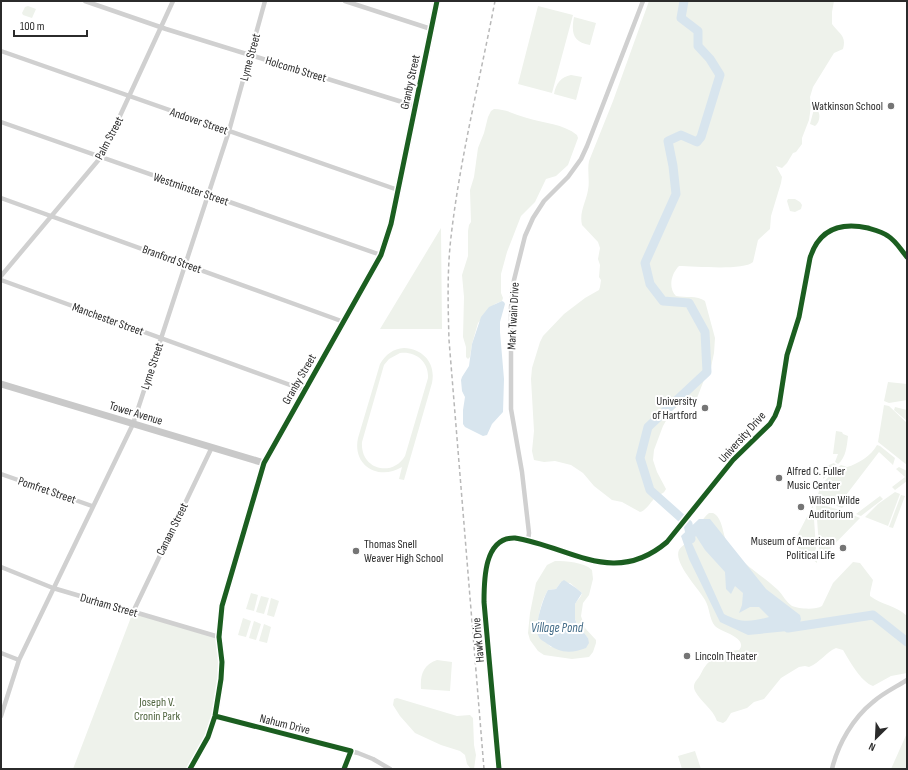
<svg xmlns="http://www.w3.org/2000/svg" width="908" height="770" font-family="'Sofia Sans Condensed',sans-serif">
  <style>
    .green { fill: #eef2eb; fill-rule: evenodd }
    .water { fill: #d8e5ee; fill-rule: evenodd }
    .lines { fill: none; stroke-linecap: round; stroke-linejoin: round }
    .river { stroke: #d8e5ee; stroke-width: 9 }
    .street { stroke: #d0d0d0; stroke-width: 4.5 }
    .secondary { stroke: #c9c9c9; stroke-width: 7 }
    .rail { stroke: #b8b8b8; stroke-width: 1.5; stroke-dasharray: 4 3; stroke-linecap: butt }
    .cycleway-casing { stroke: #fff; stroke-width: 8 }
    .cycleway { stroke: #1b5e20; stroke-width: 5 }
    .poi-dot { fill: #757575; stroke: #fff; stroke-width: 1.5 }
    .labels { text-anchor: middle; stroke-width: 4; stroke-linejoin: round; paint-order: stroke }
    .street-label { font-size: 12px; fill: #2b2b2b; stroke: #fff }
    .poi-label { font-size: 12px; fill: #2b2b2b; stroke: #fff; text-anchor: start }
    .park-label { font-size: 12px; fill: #4e633d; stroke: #fff }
    .water-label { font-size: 13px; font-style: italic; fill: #416a86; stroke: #fff }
  </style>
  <rect width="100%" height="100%" fill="#fff"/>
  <path class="green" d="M649 1H834L832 12V24C838 33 847 35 843 49L834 53 813 87 810 97 811 106 809 120 802 138V144L796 152 793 153 787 163 782 168 776 166 782 177 781 183 771 216 770 229 758 240 753 262C743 271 694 266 679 266 671 274 668 288 676 296 685 298 697 295 705 301L715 338 714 353 710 372 704 380 697 398 681 403 671 412 663 426 654 450 653 460 657 472 666 489C664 493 663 493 659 495 651 499 648 510 640 512L622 502 612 500 594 486 583 473 571 465 555 461 544 462 534 460 532 451 534 431 531 379 532 368 540 342 543 336 564 314 585 298 599 290 600 287 601 280 599 277 600 265 598 259 600 248 598 242 582 225C579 212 586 202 588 190 590 180 587 171 589 161L613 101Z
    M28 6 36 9 32 18 23 15 22 13 25 7Z
    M538 6 573 15 552 93 518 84Z
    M574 17 596 23 590 45C573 42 571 33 574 17Z
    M571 75 582 77 576 100 554 94C556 83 561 77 571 75Z
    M494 109C506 109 516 115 527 118 543 123 564 124 577 135L578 138 568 165 556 176 546 179 535 202 521 216 507 252 501 274V293L503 298 502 301 495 304 478 323 472 344 470 357 468 359 466 357V347L463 337 464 297 462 275 468 256V231L469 225 471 222 470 190 474 177 478 148 484 133 488 117 491 111Z
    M814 109 818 111C821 116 819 123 815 126L810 124Z
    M788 199H795L800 202 802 205 801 209 795 212 790 211 787 201Z
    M441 228 442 329H380Z
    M404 348C424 349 436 364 432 383L404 480 399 479 402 467C379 481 352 466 358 438L380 364C386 354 393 349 404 348ZM400 353C416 351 429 362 428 378L405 456C392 478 360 469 362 442L384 365 389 359Z
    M888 382 907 384V400L889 403 884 401Z
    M884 405 889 406 907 423V465L878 442Z
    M895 407 907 410V421L894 410Z
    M836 431 842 432 843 434 848 436C847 445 846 458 838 464L835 462 838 454H833Z
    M877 445 880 446 895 458 893 465 879 452 843 499 847 502 842 508 818 499C816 488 833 471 841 465L847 467C858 464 871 456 877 445Z
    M834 463 837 466 823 479 824 467Z
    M899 467 907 471V481L895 490 892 487 905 477 896 469Z
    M895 492 900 494 888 526 865 517 878 504Z
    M901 495 905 496 893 528 889 527Z
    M880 496 883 499 861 516 856 514Z
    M819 504 840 510 860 518 820 559 816 506Z
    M813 505 817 562V563L795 545 794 542Z
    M709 513H713C723 518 722 533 727 542 741 565 760 573 778 590 783 595 786 602 792 606 799 609 816 610 822 606L833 583 853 562 860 563 873 580 870 593V596C882 605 895 605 907 616V673L891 676 873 686C861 682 849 660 843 650L836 648C826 652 821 662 809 667L805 666 799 667 781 678 764 699 754 702 747 708 731 713 726 721 723 723 717 721C713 709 701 702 695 691 692 685 696 681 699 677 701 674 702 671 704 668 711 657 725 651 739 650 749 638 721 632 715 626 709 619 710 608 705 600 699 589 673 563 679 550 682 545 688 543 692 538 697 530 702 518 709 513Z
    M555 561C566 561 584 562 592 570L593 579 589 595 583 603 581 616 585 628 596 640V643L593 652 589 657 572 659 544 655 538 651 530 640 528 633 530 613 536 583 547 565ZM561 582 570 583 582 593C581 598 577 600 575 604 570 618 580 628 588 638L551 647 538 635C537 620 540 603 548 590L556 589Z
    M251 593 258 595 254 611 246 609Z
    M261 596 269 598 264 614 256 612Z
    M271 598 279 601 274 617 267 615Z
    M133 612 219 637 221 648 215 716 190 769H73Z
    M243 618 251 621 246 637 238 635Z
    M254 621 261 624 256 640 249 638Z
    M264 624 271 627 267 643 259 641Z
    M437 660 452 662 450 691 421 689C420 675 423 665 437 660Z
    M397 698 457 716 470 715 473 718 474 745 476 755 474 769H471L467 764 465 755 460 751 441 745 415 733 400 716 393 705 394 699Z
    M907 733V769H891Z
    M695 751 701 769H682L678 756Z"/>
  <path class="water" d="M502 301 504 302 505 304 500 322V332L504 379 503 412 492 424 487 435 483 436 465 427 463 424V410L465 397 462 391 461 380 462 377 469 366 472 344 481 317 489 307Z
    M699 519H710L766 589 800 615 801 619 798 630 748 635 720 622 689 559 681 536ZM696 536 705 550 725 572 726 589 731 594 735 586 743 593 742 605 739 613 750 607H759L769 617C750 622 741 623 724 614L691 541Z
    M564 580 576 588 582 593 575 604V619L577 624 588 638 589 643 586 648C571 654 559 653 546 643 544 641 540 640 539 637 533 629 543 598 548 590L556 589 561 582Z"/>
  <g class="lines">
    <path class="river" d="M684 1 681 18 698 31V46L710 59 720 75 701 137 697 142 681 135 668 141 673 166 676 194 645 263 650 284 663 301 689 303 705 332 707 372 648 427 640 458 650 490 688 524 691 539
      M788 628 873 615 907 642"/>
    <path class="street" d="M85 1 166 29 415 106
      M345 1 431 29
      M1 51 398 190
      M1 122 381 255
      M1 198 344 322
      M1 276 101 157 173 1
      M1 280 304 390
      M1 474 92 506
      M528 541 529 533 522 472 511 409V307L514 280 525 236 533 218 544 201 568 177 581 159 587 146 643 1
      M1 567 53 588 219 637
      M133 612 212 447
      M1 653 19 660
      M1 716 19 660 133 424 229 131 265 1
      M215 716 358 753 373 759 390 769
      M344 769 351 751
      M499 769 484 602C484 580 484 537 515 538 571 547 614 587 667 542L733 460 770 424 775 416 779 406 787 355 799 317 810 258C819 229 840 222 868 228 875 230 883 232 888 236 896 241 901 250 907 257
      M832 769C838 744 853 718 873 702 883 693 896 687 907 680"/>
    <path class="secondary" d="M1 384 264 463
      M190 769 208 737 215 716 221 679 222 662 219 637 222 606 264 463 381 255 391 224 437 1"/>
    <path class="rail" d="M484 769 449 340C448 305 447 271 451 237 460 158 480 79 495 1"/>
    <defs>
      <path id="cycleway" d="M215 716 351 751 344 769
        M190 769 208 737 215 716 221 679 222 662 219 637 222 606 264 463 381 255 391 224 437 1
        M499 769 484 602C484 580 484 537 515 538 571 547 614 587 667 542L733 460 770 424 775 416 779 406 787 355 799 317 810 258C819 229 840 222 868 228 875 230 883 232 888 236 896 241 901 250 907 257"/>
    </defs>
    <use href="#cycleway" class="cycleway-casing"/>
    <use href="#cycleway" class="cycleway"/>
  </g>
  <g class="poi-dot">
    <circle cx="891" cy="106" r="4"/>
    <circle cx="705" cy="408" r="4"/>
    <circle cx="779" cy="478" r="4"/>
    <circle cx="801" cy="507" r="4"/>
    <circle cx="843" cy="548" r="4"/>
    <circle cx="356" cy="551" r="4"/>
    <circle cx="687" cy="656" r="4"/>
  </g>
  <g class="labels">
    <g class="street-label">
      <text transform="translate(250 57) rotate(-75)" y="4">Lyme Street</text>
      <text transform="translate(296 69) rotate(17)" y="4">Holcomb Street</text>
      <text transform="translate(410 82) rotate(-78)" y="4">Granby Street</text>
      <text transform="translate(199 121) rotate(19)" y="4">Andover Street</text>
      <text transform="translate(109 138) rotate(-62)" y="4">Palm Street</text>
      <text transform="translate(191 189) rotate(19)" y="4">Westminster Street</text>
      <text transform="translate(172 259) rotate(20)" y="4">Branford Street</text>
      <text transform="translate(513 316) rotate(-87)" y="4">Mark Twain Drive</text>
      <text transform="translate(108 319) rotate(20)" y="4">Manchester Street</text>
      <text transform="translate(152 366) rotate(-72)" y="4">Lyme Street</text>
      <text transform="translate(299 379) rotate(-60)" y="4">Granby Street</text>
      <text transform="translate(136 413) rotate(17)" y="4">Tower Avenue</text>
      <text transform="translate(742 437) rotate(-48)" y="4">University Drive</text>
      <text transform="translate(47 490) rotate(19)" y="4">Pomfret Street</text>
      <text transform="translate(172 529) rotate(-64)" y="4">Canaan Street</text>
      <text transform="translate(109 605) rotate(16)" y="4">Durham Street</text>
      <text transform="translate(478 640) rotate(-95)" y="4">Hawk Drive</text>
      <text transform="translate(285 724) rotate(14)" y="4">Nahum Drive</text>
    </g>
    <g class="poi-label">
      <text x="883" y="110" text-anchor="end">Watkinson School</text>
      <text x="697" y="405" text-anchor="end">University<tspan x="697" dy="14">of Hartford</tspan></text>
      <text x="787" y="475">Alfred C. Fuller<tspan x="787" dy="14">Music Center</tspan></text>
      <text x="809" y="504">Wilson Wilde<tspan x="809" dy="14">Auditorium</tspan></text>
      <text x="835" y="545" text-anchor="end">Museum of American<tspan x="835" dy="14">Political Life</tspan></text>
      <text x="364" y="548">Thomas Snell<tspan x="364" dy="14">Weaver High School</tspan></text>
      <text x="695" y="660">Lincoln Theater</text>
    </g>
    <g class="park-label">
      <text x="157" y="706">Joseph V.<tspan x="157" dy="14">Cronin Park</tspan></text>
    </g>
    <g class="water-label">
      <text x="557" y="632">Village Pond</text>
    </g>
  </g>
  <rect width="908" height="770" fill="none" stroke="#2b2b2b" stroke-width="4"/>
  <g transform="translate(876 738) rotate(204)" stroke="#ffffff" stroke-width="3" paint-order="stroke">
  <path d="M0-3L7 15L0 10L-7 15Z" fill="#2b2b2b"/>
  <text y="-6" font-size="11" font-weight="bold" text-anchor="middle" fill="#2b2b2b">N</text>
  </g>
  <path d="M14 30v6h73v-6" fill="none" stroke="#2b2b2b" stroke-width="2"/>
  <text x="20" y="30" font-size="12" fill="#2b2b2b" stroke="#ffffff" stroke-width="3" paint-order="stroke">100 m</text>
</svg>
